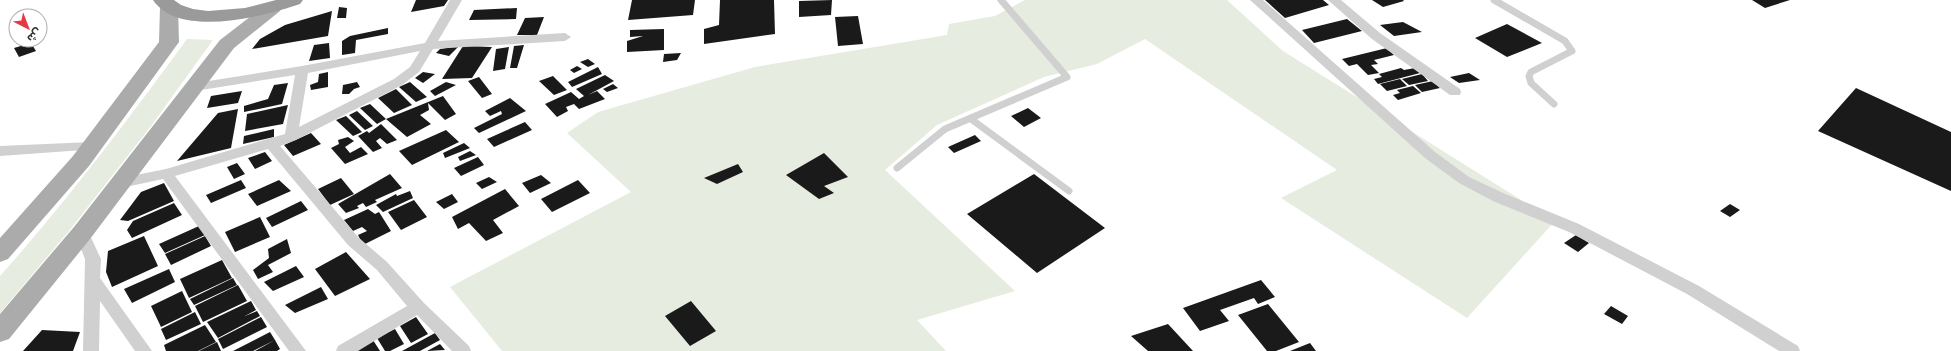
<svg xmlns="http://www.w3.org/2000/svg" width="1951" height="351" font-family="Raleway,'Noto Sans Arabic',sans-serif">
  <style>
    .green { fill: #e6ecdf }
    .building { fill: #1a1a1a }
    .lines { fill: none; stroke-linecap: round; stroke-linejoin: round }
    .lane { stroke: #d0d0d0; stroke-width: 7 }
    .street { fill: #d0d0d0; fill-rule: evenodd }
    .primary { fill: #ababab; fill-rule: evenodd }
    .highway { fill: #9a9a9a; fill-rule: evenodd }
  </style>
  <rect width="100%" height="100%" fill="#fff"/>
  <path class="green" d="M1025 0H1227L1283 51 1555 221 1467 318 1281 198 1337 170 1145 39 1097 64 1044 77 937 125 885 170 1015 291 917 320 946 351H502L450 287 631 192 567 133 598 112 755 67 947 35 949 24 995 16Z
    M187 39 213 40 151 126 69 231 0 313V276C67 201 128 120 187 39Z"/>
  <path class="building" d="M416 0H448L444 6 411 12Z
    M632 0H695L693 15 628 20Z
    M720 0H774L775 34 704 44V29L719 25Z
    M832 0 831 15 799 17V1Z
    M1265 0H1323L1329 5 1285 18Z
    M1372 0H1403L1404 1 1383 7Z
    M1752 0H1790L1765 8Z
    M339 7 347 8 346 18H337Z
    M517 8 516 19 469 20 474 10Z
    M332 11 328 36 252 49 260 39 285 25Z
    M858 16 863 44 838 46 835 17Z
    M544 17 537 35H517L525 18Z
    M1347 19 1362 31 1314 43 1302 30Z
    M1403 22 1422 32 1394 36 1380 25Z
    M1507 24 1542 43 1507 57 1475 38Z
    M388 28V34L356 40 355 53 342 55V41L350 36Z
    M664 29V50L627 52V41L643 36 630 37V30Z
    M31 43 36 51 19 57 14 48Z
    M329 43 330 58 309 61 314 45Z
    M524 45 517 68H510L514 46Z
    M459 46 449 56 436 53 440 49Z
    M463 46 492 47 472 78 442 79Z
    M509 47 505 69 493 71 496 49Z
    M1387 48 1394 55 1374 60 1378 64 1371 65 1379 73 1368 75 1357 64 1349 66 1342 59Z
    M681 53 677 60 663 62 664 54Z
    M588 59 595 64 588 67 580 62Z
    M577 66 582 69 574 73 570 70Z
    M598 67 602 74 572 87 568 82Z
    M1401 68 1404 70 1415 68 1420 73 1378 84 1374 79 1382 77 1379 74Z
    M328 72V87L311 90 310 85 318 82 319 74Z
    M423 72 435 74 423 83 415 78Z
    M1469 73 1480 80 1459 83 1450 77Z
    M1422 74 1428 81 1409 85 1402 79Z
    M605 75 614 81 588 95 597 91 605 99 579 109 574 104 566 107 568 111 557 117 545 104 571 92 579 99 584 96 576 89Z
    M553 76 567 90 554 95 539 81Z
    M479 77 492 94 482 98 468 81Z
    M1400 79 1407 86 1387 91 1380 84Z
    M1433 81 1440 88 1422 92 1415 85Z
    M357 82 360 87 354 89 349 94H342L343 85Z
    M410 82 427 97 416 102 399 87Z
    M446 82 456 85 435 96 430 91Z
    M288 83 282 104 244 112V106L268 99 274 85Z
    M613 84 618 88 607 92 603 89Z
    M1413 86 1421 93 1398 100 1393 95 1400 93 1397 90Z
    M1856 88 1951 132V191L1818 131Z
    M396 89 412 105 394 113 378 98Z
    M242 91 238 103 207 108 211 96Z
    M443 96 456 114 445 120 428 103 429 110 420 115 431 124 407 137 386 119Z
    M510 98 526 111 479 133 474 128 502 114 501 111 490 116 485 111Z
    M370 104 386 119 377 124 360 108Z
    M288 105 283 124 245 131 247 114Z
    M1028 108 1041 118 1024 127 1011 116Z
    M238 109 231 148 177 161 218 113Z
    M357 111 373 126 365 130 349 115Z
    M346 116 362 132 353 136 336 120Z
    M525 122 532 130 494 147 487 139Z
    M381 124 397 140 387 144 380 138 376 141 382 148 373 152 358 136 367 131 369 133Z
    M274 129V137L243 144 244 136Z
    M446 130 459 142 412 165 399 151Z
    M311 133 321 144 293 156 284 145Z
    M975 135 981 141 954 153 948 147Z
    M348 137 354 141 345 147 350 153 361 147 368 154 345 164 331 148 339 144 338 140Z
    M464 143 470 148 445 158 443 153Z
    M470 151 476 155 460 161 458 157Z
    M265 152 272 161 255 169 248 158Z
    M824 153 848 177 824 186 834 193 819 199 786 175Z
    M478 157 484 165 461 176 454 168Z
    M237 163 245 174 234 179 227 167Z
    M738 164 743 172 717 184 704 178Z
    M390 174 402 188 375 200 377 202 366 207 363 203 357 206 359 208 346 213 338 204Z
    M1034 174 1105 228 1037 273 967 214Z
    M541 175 551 183 530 193 522 183Z
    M489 177 497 182 482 189 476 183Z
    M341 178 354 194 330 205 318 189Z
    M241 180 246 188 211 203 206 195Z
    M279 180 291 191 257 206 248 194Z
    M578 180 590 193 552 212 541 199Z
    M164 183 174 201 128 221 120 220 141 192Z
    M505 189 519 206 493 220 503 233 486 241 469 223 458 229 452 217Z
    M410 191 413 198 383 212 376 205 396 194 397 196Z
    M452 194 458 202 444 209 436 202Z
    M414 200 427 217 401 230 388 212Z
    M301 201 308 210 272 227 266 218Z
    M174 203 182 215 132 238 127 230 133 221Z
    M1730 204 1740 210 1730 217 1720 211Z
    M368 209 375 214 379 212 391 231 363 245 358 235 367 231 362 227 353 231 344 220Z
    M260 217 270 237 235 252 225 232Z
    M199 226 205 235 165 253 159 244Z
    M1576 235 1589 243 1578 252 1564 243Z
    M144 236 158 266 112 287 106 272 108 251Z
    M205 236 211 246 171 265 165 254Z
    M287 239 291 253 268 265 273 272 258 279 253 270 269 258 268 249Z
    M346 252 370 279 335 296 315 269Z
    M222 260 232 278 189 298 180 279Z
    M296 266 304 277 273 291 264 282Z
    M169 269 175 282 132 303 124 289Z
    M233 278 237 285 194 305 190 299Z
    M1261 280 1275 297 1258 304 1254 298 1220 310 1229 321 1200 331 1183 308Z
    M238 285 247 301 203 322 195 306Z
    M321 287 328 299 295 313 285 305Z
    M182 291 192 312 161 327 151 306Z
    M251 301 256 310 245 316 257 311 260 316 218 338 207 322Z
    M691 301 716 331 690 346 665 316Z
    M1268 304 1299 342 1276 351H1267L1238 315Z
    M1611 306 1628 316 1622 324 1604 314Z
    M195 312 201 324 166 340 161 329Z
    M261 317 267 327 223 349 218 339Z
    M416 317 428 334 411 343 400 326Z
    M1168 324 1193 351H1148L1131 336Z
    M205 325 216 342 198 351H166L164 345Z
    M395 329 404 344 390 351H385L377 338Z
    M42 330 80 332 73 351H23Z
    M270 332 275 340 253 351H233Z
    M435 333 440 340 420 351H402Z
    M275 340 280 349 277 351H255Z
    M373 340 380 351H352Z
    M217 342 221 351H199Z
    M1310 343 1316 351H1290Z
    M440 344 445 350 427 351Z"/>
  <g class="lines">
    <path class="lane" d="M1494 0 1565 41 1572 51 1531 72 1529 76 1531 83 1554 104
      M971 119 1069 191
      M897 168 945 129 1067 77 1001 0"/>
    <path class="street" d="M450 0H462L438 41 565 33 571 37 565 41 433 49 419 72 402 85 296 140 280 146 358 237 387 262 424 303 469 346 471 351H452L417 315 358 351H336L338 346 407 306 377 270 348 245 268 149 175 176 306 351H289L163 179 121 188 116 186 114 183 116 180 121 178 166 169 285 134 295 75 195 91 190 90 189 87 190 84 302 66 425 43ZM420 51 410 67 394 79 299 127 308 73Z
      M1250 0H1263L1435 152 1469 177 1503 193 1579 224 1699 286 1798 346 1800 351H1779L1687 294 1569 232 1493 201 1459 183 1425 158Z
      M1328 0H1341L1380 33 1460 89 1461 92 1460 95H1450L1372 39Z
      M92 142 97 143 99 146 97 149 0 156V146Z
      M82 228 87 229 101 259 100 278 152 351H135L100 301 99 351H83L85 259 75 233 77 229Z"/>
    <path class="primary" d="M169 2 175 3 178 7 179 42 89 166 8 259 0 262V238L73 156 159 42 160 7 163 3Z
      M274 2 280 3 283 7 280 11 234 48 90 239 9 339 0 342V314L74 227 220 40 268 3Z"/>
    <path class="highway" d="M153 0H174L181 5 193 9 208 11 245 8 276 0H303L300 4C265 16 179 39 153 0Z"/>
  </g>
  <g transform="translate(28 28) rotate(138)"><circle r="19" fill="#ffffff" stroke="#adadad"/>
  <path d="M0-3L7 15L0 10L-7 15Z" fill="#e63946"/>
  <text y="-6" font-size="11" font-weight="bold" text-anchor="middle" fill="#333333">ش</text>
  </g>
</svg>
